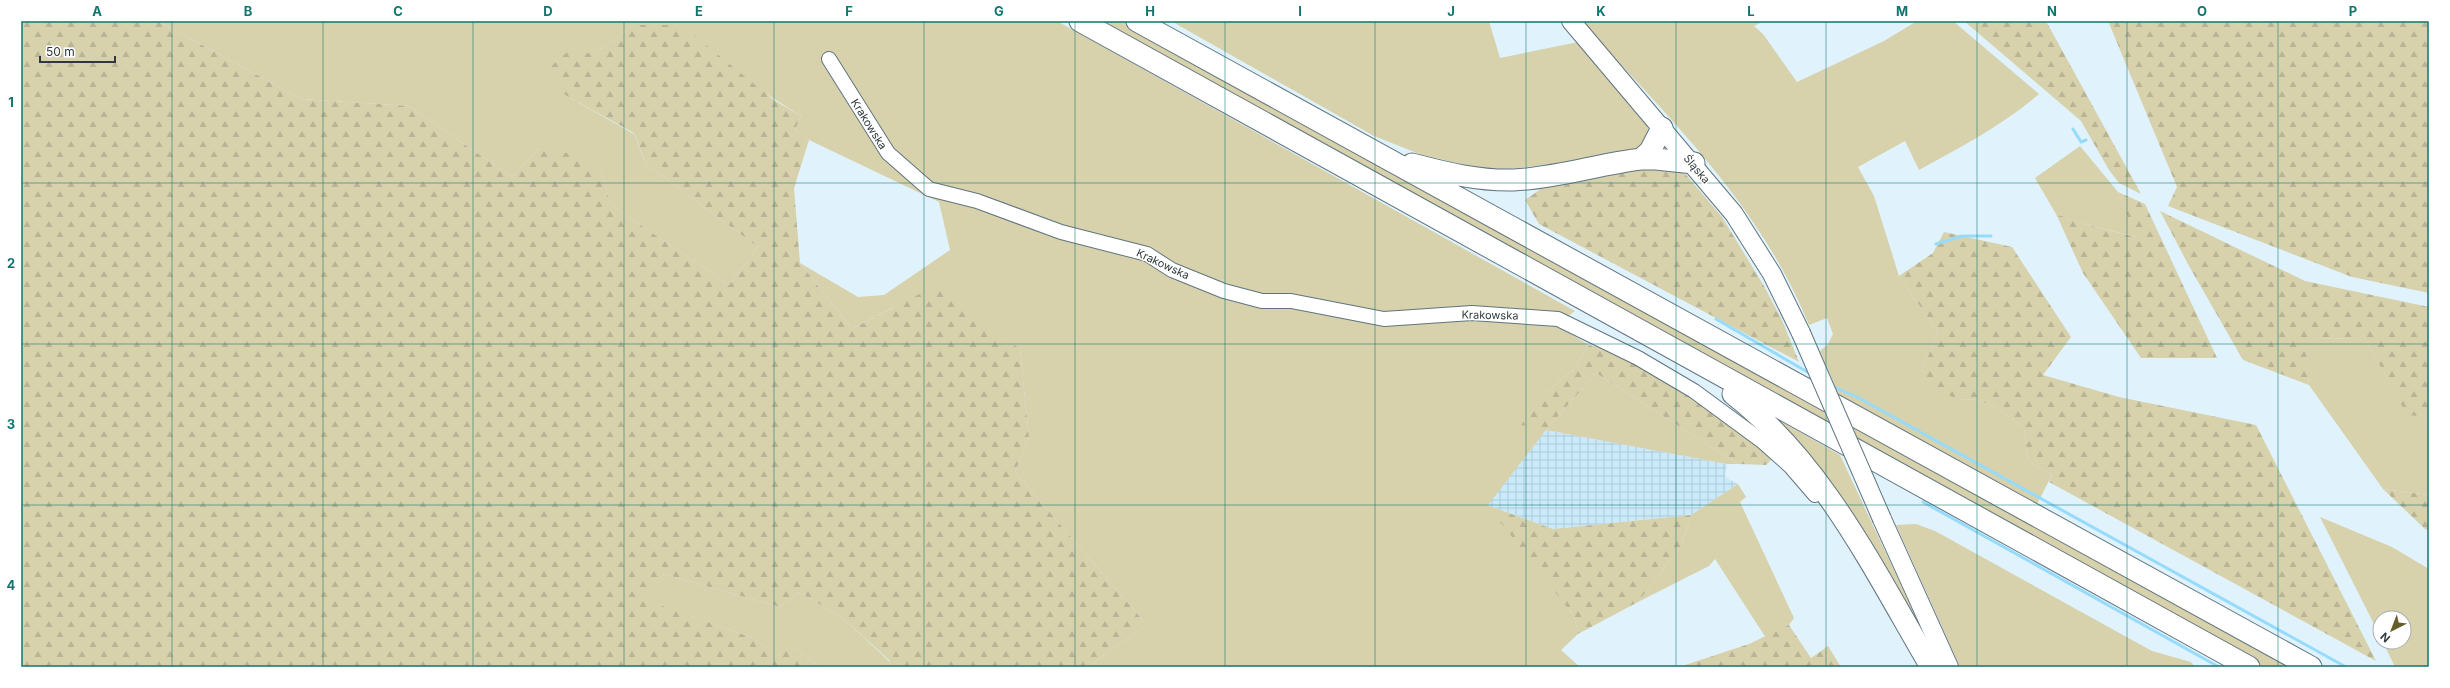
<svg xmlns="http://www.w3.org/2000/svg" width="2450" height="688" font-family="Inter,sans-serif">
  <style>
    .industrial { fill: url(#industrial-grid) }
    .grass { fill: #d7d1ac }
    .forest { fill: url(#forest-firs) }
    .lines { fill: none; stroke-linecap: round; stroke-linejoin: round }
    .stream { stroke: #97dbfc; stroke-width: 3 }
    .minor-casing { stroke: #60757f; stroke-width: 16 }
    .major-casing { stroke: #60757f; stroke-width: 20 }
    .highway-casing { stroke: #60757f; stroke-width: 23 }
    .minor { stroke: #fff; stroke-width: 14 }
    .major { stroke: #fff; stroke-width: 18 }
    .highway { stroke: #fff; stroke-width: 21 }
    .major-bridge-casing { stroke: #60757f; stroke-width: 20; stroke-linecap: butt }
    .major-bridge { stroke: #fff; stroke-width: 18 }
    .grid { fill: none; stroke: #0f766e; stroke-width: 1; stroke-opacity: 0.55 }
    .labels { text-anchor: middle; stroke-width: 3; stroke-linejoin: round; paint-order: stroke }
    .street-label { font-size: 11px; fill: #2f393d; stroke: #fff }
    .neatline { fill: none; stroke: #0f766e; stroke-width: 1.5 }
    .grid-label { font-size: 13px; text-anchor: middle; font-weight: bold; fill: #0f766e }
  </style>
  <defs>
    <pattern id="industrial-grid" width="8" height="8" patternUnits="userSpaceOnUse"><rect width="8" height="8" fill="#cae9f9"/><path d="M0 4h8M4 0v8" fill="none" stroke="#aec9d6"/></pattern>
    <pattern id="forest-firs" width="22" height="20" patternUnits="userSpaceOnUse"><rect width="22" height="20" fill="#d7d1ac"/><path d="M5 1l3.5 6h-7zM16 11l3.5 6h-7z" fill="#b9b495"/></pattern>
  </defs>
  <rect width="100%" height="100%" fill="#e0f3fd"/>
  <path class="industrial" d="M1546 430 1727 464 1725 477 1738 484 1691 515 1553 529 1487 505Z"/>
  <path class="grass" d="M158 21H1057L1575 311 1556 325 1589 345 1574 369 1540 398 1546 430 1596 373 1738 464H1727L1546 430 1488 505 1574 616 1578 634 1561 650 1580 667H1098L1094 662 1147 625 1015 472 1029 438 1020 349 894 307 852 329 800 263 858 297 884 295 950 250 939 202 809 140 795 130 801 116 751 84 634 25 593 55 565 95 634 134 646 164 758 247 729 285 611 205 601 171 538 149 512 177 409 106 301 99Z
    M1094 21H1125L1821 405 1832 430Z
    M1171 21H1489L1500 58 1578 42 1647 125 1650 138 1640 149 1584 160 1493 171 1422 155 1374 136Z
    M1581 21H1764L1754 26 1763 34 1797 82 1884 41 1917 21H1953L2039 94C2003 125 1961 147 1919 170L1905 141 1858 167 1874 196 1899 276 1938 332 1922 371 1960 399 1977 400 1994 406 2024 428 2028 461 2052 475 2037 504 1839 395 1820 351 1828 344 1833 334 1827 318 1809 325C1760 204 1667 116 1581 21Z
    M2080 146 2118 192 2137 237 2084 224 2056 214 2035 178Z
    M2365 338 2407 414 2429 417V495L2383 489 2309 385 2304 339Z
    M1763 411 1840 455 1939 666Z
    M1850 421 2296 667H2264L1861 446Z
    M1738 484 1746 497 1740 502 1794 618 1789 625 1766 638 1715 559 1709 566 1638 602 1681 546 1691 515Z
    M2320 517 2392 547 2429 569V667H2395L2383 642H2404V618H2380V636Z
    M1916 524 1935 531 2152 651 2191 662 2195 667H1960L1896 525Z
    M664 574 780 607 799 592 844 619 890 662 888 667H819L791 645 780 657 753 638 645 600Z"/>
  <path class="forest" d="M21 21H158L301 99 409 106 512 177 538 149 567 153 601 171 611 205 729 285 758 247 646 164 634 133 565 95 548 69 573 47 593 55 634 25H676L695 36 774 100 801 116 795 130 809 140 794 188 800 263 852 329 935 286 1020 349 1029 438 1015 472 1147 625 1094 662 1098 667H888L890 661 844 619 799 592 780 607 664 574 646 600 753 638 779 656 791 645 819 667H21Z
    M1964 21H2046L2141 194 2119 183 2109 170 2081 121Z
    M2108 21H2429V293L2352 277 2168 206 2177 187Z
    M1648 164 1683 171 1722 217 1764 286 1782 320 1799 362 1539 224 1525 200 1552 181Z
    M2118 192 2145 204 2217 358H2141L2083 273 2056 214 2084 224 2136 237Z
    M2160 211 2305 281 2429 307V417L2407 415 2365 338 2305 339 2309 385 2243 360 2189 266Z
    M1944 232 2012 247 2071 337 2043 375 2119 397 2256 425 2376 661 2049 482 2052 475 2028 461 2024 428 1994 406 1977 400 1960 399 1943 394 1922 371 1938 332 1899 276 1933 253Z
    M1589 345C1630 351 1665 380 1699 404 1724 422 1749 438 1772 459L1766 465 1738 464 1596 373 1546 430 1521 425 1540 398 1574 369Z
    M2383 489 2429 495V531L2425 529Z
    M1487 505 1553 529 1691 515 1681 546 1638 602 1578 634 1574 616Z
    M1789 625 1811 658 1828 646 1841 667H1679L1749 644Z"/>
  <g class="lines">
    <path class="stream" d="M2073 129 2081 142 2086 140
      M1936 244 1962 236H1991
      M1716 319 1811 374
      M1832 386 1857 397 2346 667
      M1923 502 2219 667"/>
    <defs>
      <path id="minor" d="M829 59 888 153 929 189 977 201 1061 232 1147 254 1172 270 1224 291 1262 301H1291L1384 319 1472 313 1558 319 1638 358 1694 391 1762 441 1790 466 1815 495"/>
      <path id="major" d="M1571 21 1734 214 1772 274 1801 333
        M1882 519 1949 667"/>
      <path id="highway" d="M1080 21 2249 667
        M1137 21 2311 667
        M1641 159 1650 151 1662 128
        M1412 164C1446 173 1479 181 1514 180 1557 178 1599 164 1641 159H1656L1694 163
        M1733 394C1823 464 1874 570 1931 667"/>
    </defs>
    <use href="#minor" class="minor-casing"/>
    <use href="#major" class="major-casing"/>
    <use href="#highway" class="highway-casing"/>
    <use href="#minor" class="minor"/>
    <use href="#major" class="major"/>
    <use href="#highway" class="highway"/>
    <defs>
      <path id="major-bridge" d="M1801 333 1882 519"/>
    </defs>
    <use href="#major-bridge" class="major-bridge-casing"/>
    <use href="#major-bridge" class="major-bridge"/>
  </g>
  <path class="grid" d="M172 21V667M323 21V667M473 21V667M624 21V667M774 21V667M924 21V667M1075 21V667M1225 21V667M1375 21V667M1526 21V667M1676 21V667M1826 21V667M1977 21V667M2127 21V667M2278 21V667M21 183H2429M21 344H2429M21 505H2429"/>
  <g class="labels">
    <g class="street-label">
      <text transform="translate(869 124) rotate(58)" y="4">Krakowska</text>
      <text transform="translate(1697 169) rotate(50)" y="4">Śląska</text>
      <text transform="translate(1163 264) rotate(25)" y="4">Krakowska</text>
      <text transform="translate(1490 315) rotate(1)" y="4">Krakowska</text>
    </g>
  </g>
  <rect width="2450" height="688" fill="none" stroke="#ffffff" stroke-width="44"/>
  <g transform="translate(2392 630) rotate(222)"><circle r="19" fill="#ffffff" stroke="#acb0b1"/>
  <path d="M0-3L7 15L0 10L-7 15Z" fill="#655d2a"/>
  <text y="-6" font-size="11" font-weight="bold" text-anchor="middle" fill="#2f393d">N</text>
  </g>
  <path d="M40 56v6h75v-6" fill="none" stroke="#2f393d" stroke-width="2"/>
  <text x="46" y="56" font-size="12" fill="#2f393d" stroke="#ffffff" stroke-width="3" paint-order="stroke">50 m</text>
  <rect x="22" y="22" width="2406" height="644" class="neatline"/>
  <g class="grid-label">
    <text x="97" y="16">A</text>
    <text x="248" y="16">B</text>
    <text x="398" y="16">C</text>
    <text x="548" y="16">D</text>
    <text x="699" y="16">E</text>
    <text x="849" y="16">F</text>
    <text x="999" y="16">G</text>
    <text x="1150" y="16">H</text>
    <text x="1300" y="16">I</text>
    <text x="1451" y="16">J</text>
    <text x="1601" y="16">K</text>
    <text x="1751" y="16">L</text>
    <text x="1902" y="16">M</text>
    <text x="2052" y="16">N</text>
    <text x="2202" y="16">O</text>
    <text x="2353" y="16">P</text>
    <text x="11" y="107">1</text>
    <text x="11" y="268">2</text>
    <text x="11" y="429">3</text>
    <text x="11" y="590">4</text>
  </g>
</svg>
